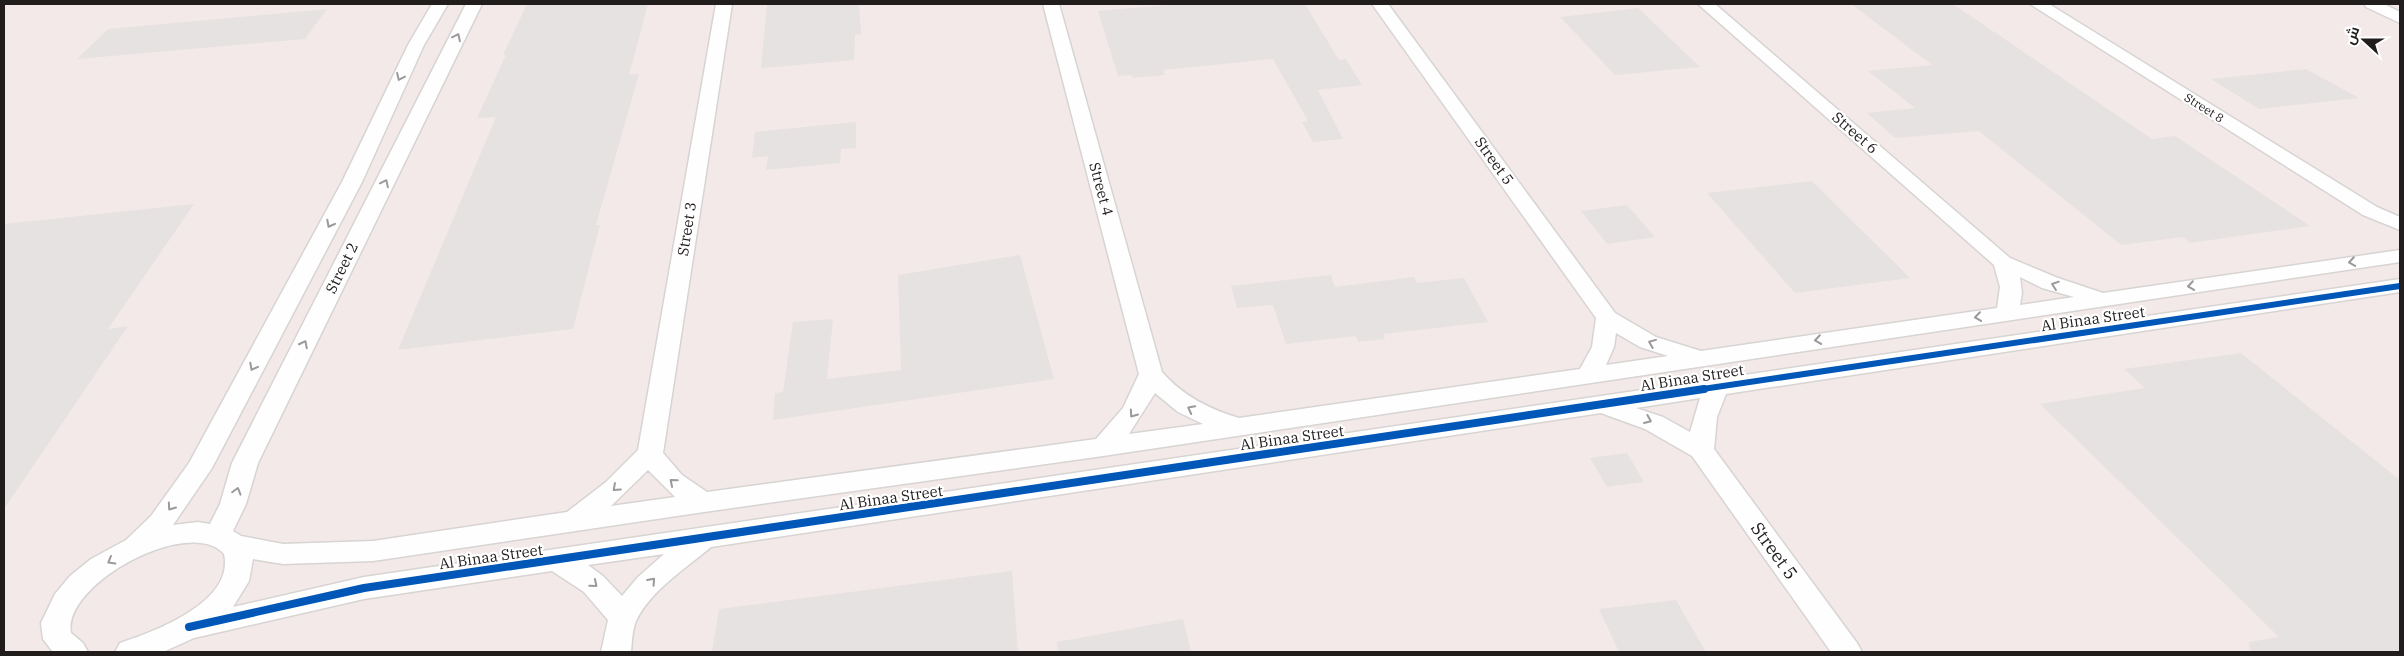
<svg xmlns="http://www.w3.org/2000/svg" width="2404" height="656" font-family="'IBM Plex Serif',Cairo,serif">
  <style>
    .built { fill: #f3e9e8 }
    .building { fill: #e6e2e1 }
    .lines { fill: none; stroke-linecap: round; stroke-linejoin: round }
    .minor-casing { stroke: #d7d4d3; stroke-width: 3 }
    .minor { fill: #fffefe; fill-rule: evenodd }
    .cycleway-far1-casing { stroke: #fff; stroke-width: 9 }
    .cycleway-casing { stroke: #fff; stroke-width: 11 }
    .cycleway-far1 { stroke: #0057b8; stroke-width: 6 }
    .cycleway { stroke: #0057b8; stroke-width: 8 }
    .oneway { stroke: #9b9999 }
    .labels { text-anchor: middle; stroke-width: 4.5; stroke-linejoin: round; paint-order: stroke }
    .far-street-label { font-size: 12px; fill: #211d1d; stroke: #fff }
    .street-label { font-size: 15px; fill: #211d1d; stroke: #fff }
    .near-street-label { font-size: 18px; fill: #211d1d; stroke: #fff }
  </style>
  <rect width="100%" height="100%" fill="#fdf9f8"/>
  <path class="built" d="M4 4H2400V652H4Z"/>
  <path class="building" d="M527 4H648L629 75 639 74 596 225H600L573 329 398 350 496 117 477 118 506 55H503Z
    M767 4H859L861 34 855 35 854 60 761 68Z
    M1179 4H1305L1339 60 1346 59 1362 85 1318 90 1343 139 1313 142 1302 122 1308 121 1273 59 1163 70 1165 75 1133 78 1132 75 1118 76 1098 11Z
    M1851 4H1953L2152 139 2175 136 2310 226 2190 243 2183 237 2121 245 1979 131 1895 138 1867 113 1915 108 1868 71 1932 65Z
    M1638 8 1700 67 1615 75 1560 17Z
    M327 9 305 39 77 59 108 29Z
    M2306 69 2359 98 2259 109 2211 79Z
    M856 122V148L841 149 840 163 766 170 768 156 752 158 755 132Z
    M1812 181 1910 278 1795 293 1707 193Z
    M194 204 108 329 128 326 4 509V224Z
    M1627 205 1655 237 1607 244 1581 211Z
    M1020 255 1054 379 773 420 775 393 783 392 793 322 833 319 827 379 901 370 898 275Z
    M1331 275 1335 287 1414 277 1417 283 1464 278 1488 322 1383 334 1385 339 1358 342 1356 336 1286 344 1273 305 1237 308 1231 286Z
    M2241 353 2400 480V652H2250L2249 642 2279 637 2040 404 2145 388 2124 369Z
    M1627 453 1644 482 1607 487 1590 458Z
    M1012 571 1018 652H712L719 609Z
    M1676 600 1706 652H1619L1599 609Z
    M1183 619 1191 652H1058L1057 642Z"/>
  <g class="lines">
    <defs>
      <path id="minor" d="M432 4H448L424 45 362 182 212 468 173 525 198 522 210 524 220 504 232 463 466 4H482L258 463 246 504 233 531 241 536 283 544 373 541 567 512 606 482 638 450 716 4H732L663 453 682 475 707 492 1096 439 1123 408 1139 374 1043 4H1059L1162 372C1183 396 1209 409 1239 418L1580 369 1592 347 1596 318 1372 4H1388L1615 313 1656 337 1701 351 1997 308 2000 287 1994 265 1698 4H1715L2010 258 2058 278 2103 293 2400 250V262L1103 456 704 512 373 561 283 564 253 559 249 581 233 607 364 577 2400 279V292L1726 394 1717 417 1714 449 1857 643 1862 652H1831L1692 456 1645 429 1601 413 711 547C685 569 651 590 636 621 632 631 632 642 631 652H601L608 620 584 592 552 571 364 599 194 638 163 652H115L120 643C154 632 235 602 224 554 190 515 62 584 71 633L83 643 88 652H53L43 639 41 623 55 594 70 576 91 559 126 540 151 516 189 463 342 182 408 45ZM2020 277 2042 288 2074 297 2020 305 2022 293ZM1616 333 1640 347 1668 356 1606 365 1614 347ZM1155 393 1178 412 1203 424 1129 434ZM1700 398 1690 432 1663 417 1636 408ZM648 470 675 497 611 506ZM664 554 638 577 622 596 603 576 588 565Z
        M2030 4H2049L2377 207 2400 217V230L2363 215Z
        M2364 4H2384L2400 12V23L2366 7Z"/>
    </defs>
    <use href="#minor" class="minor-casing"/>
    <use href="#minor" class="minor"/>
    <defs>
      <path id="cycleway-far1" d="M1696 390 2400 286"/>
      <path id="cycleway" d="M189 627 364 588 1704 389"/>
    </defs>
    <use href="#cycleway-far1" class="cycleway-far1-casing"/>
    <use href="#cycleway" class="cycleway-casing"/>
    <use href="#cycleway-far1" class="cycleway-far1"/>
    <use href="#cycleway" class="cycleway"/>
  </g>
  <defs><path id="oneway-chevron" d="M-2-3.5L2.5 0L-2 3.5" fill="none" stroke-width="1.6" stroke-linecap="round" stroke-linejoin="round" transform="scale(1.25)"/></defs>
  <g class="oneway">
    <use href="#oneway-chevron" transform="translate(457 37) rotate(-64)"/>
    <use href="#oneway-chevron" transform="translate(400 77) rotate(115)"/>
    <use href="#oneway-chevron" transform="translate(385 183) rotate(-64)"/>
    <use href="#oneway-chevron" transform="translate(330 224) rotate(118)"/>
    <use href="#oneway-chevron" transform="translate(2352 262) rotate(172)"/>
    <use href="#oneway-chevron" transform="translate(2055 285) rotate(-161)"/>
    <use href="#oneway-chevron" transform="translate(2191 286) rotate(172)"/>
    <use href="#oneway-chevron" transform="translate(1978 317) rotate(172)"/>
    <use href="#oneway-chevron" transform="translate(1818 340) rotate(172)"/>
    <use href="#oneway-chevron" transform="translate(1652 343) rotate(-158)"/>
    <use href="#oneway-chevron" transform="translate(304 344) rotate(-63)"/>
    <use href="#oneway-chevron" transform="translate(253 367) rotate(118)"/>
    <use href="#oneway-chevron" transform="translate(1191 409) rotate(-153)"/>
    <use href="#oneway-chevron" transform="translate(1133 414) rotate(125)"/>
    <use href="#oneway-chevron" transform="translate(1648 420) rotate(23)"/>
    <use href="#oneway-chevron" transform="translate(673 482) rotate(-140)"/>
    <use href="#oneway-chevron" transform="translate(616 488) rotate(138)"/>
    <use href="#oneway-chevron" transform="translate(237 491) rotate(-74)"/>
    <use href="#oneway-chevron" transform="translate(171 507) rotate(125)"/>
    <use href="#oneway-chevron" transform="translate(111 561) rotate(150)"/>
    <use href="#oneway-chevron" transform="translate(652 581) rotate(-48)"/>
    <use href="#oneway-chevron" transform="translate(594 584) rotate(40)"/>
  </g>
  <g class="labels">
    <g class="far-street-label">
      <text transform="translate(2204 108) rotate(32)" y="4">Street 8</text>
    </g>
    <g class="street-label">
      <text transform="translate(1855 133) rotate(41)" y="5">Street 6</text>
      <text transform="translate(1494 161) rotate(54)" y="5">Street 5</text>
      <text transform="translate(1101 189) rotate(75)" y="5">Street 4</text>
      <text transform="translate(687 229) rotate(-81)" y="5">Street 3</text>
      <text transform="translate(342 268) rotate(-64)" y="5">Street 2</text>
      <text transform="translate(2093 319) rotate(-8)" y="5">Al Binaa Street</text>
      <text transform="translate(1692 378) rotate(-9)" y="5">Al Binaa Street</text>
      <text transform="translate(1292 438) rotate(-8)" y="5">Al Binaa Street</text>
      <text transform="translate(891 498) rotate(-8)" y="5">Al Binaa Street</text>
      <text transform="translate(491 557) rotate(-8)" y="5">Al Binaa Street</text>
    </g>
    <g class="near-street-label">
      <text transform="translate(1774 551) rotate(54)" y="6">Street 5</text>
    </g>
  </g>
  <rect width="2404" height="656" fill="none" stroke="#211d1d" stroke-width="10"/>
  <g transform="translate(2364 40) rotate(291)" stroke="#ffffff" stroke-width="4" paint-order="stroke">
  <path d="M0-4L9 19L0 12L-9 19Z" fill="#211d1d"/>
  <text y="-8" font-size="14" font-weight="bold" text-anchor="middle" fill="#211d1d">ش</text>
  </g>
</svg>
